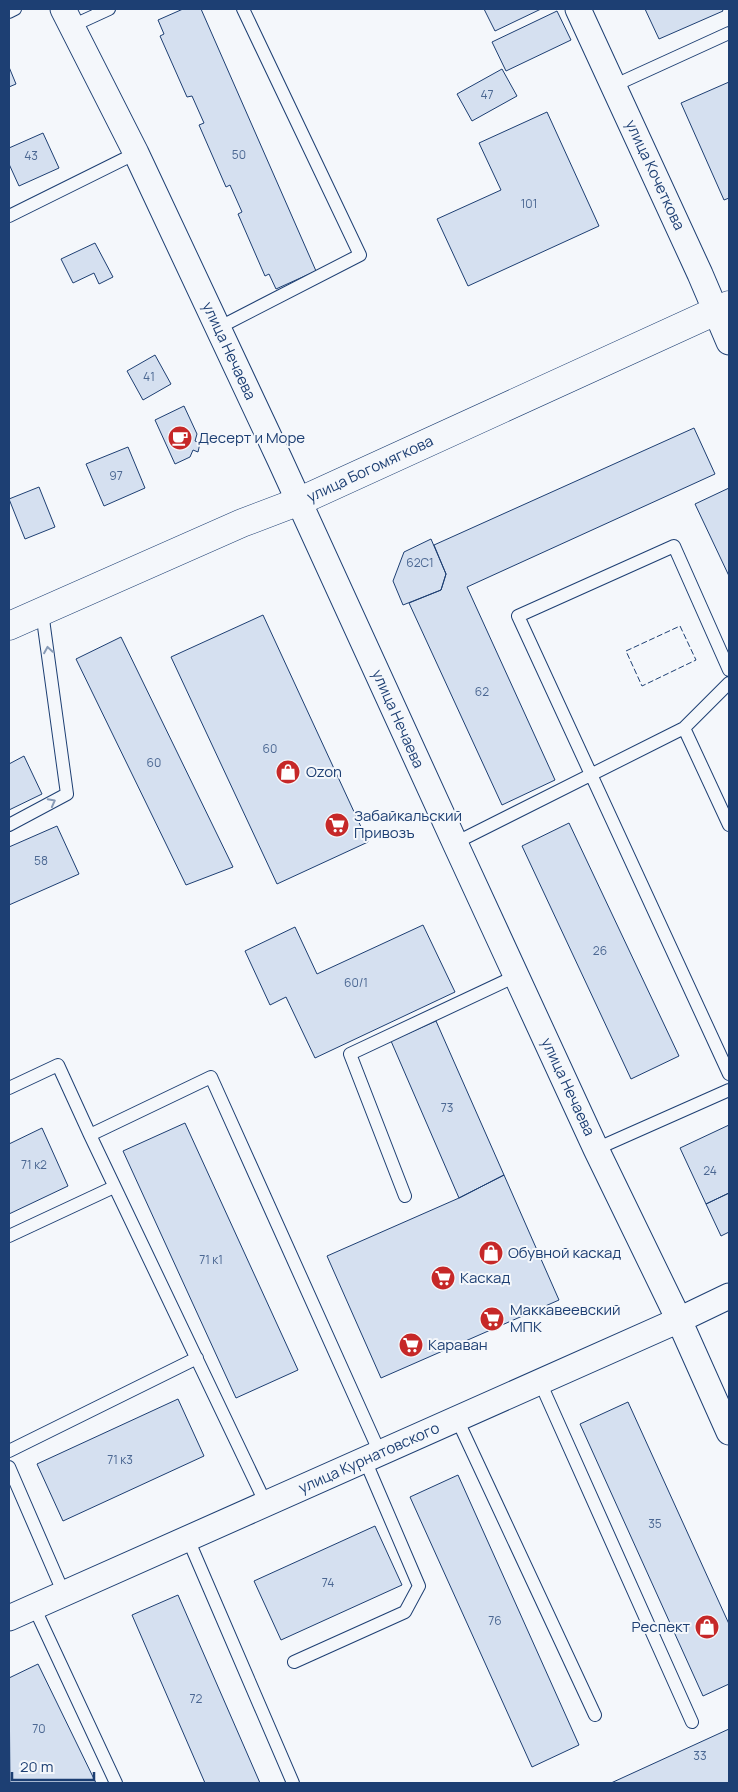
<svg xmlns="http://www.w3.org/2000/svg" width="738" height="1792" font-family="Manrope,sans-serif">
  <style>
    .building { fill: #d5e0f0; stroke: #1d3f73 }
    .lines { fill: none; stroke-linecap: round; stroke-linejoin: round }
    .service-casing { stroke: #1d3f73; stroke-width: 14 }
    .minor-casing { stroke: #1d3f73; stroke-width: 27 }
    .tertiary-casing { stroke: #1d3f73; stroke-width: 29 }
    .service { stroke: #f4f7fb; stroke-width: 12 }
    .minor { stroke: #f4f7fb; stroke-width: 25 }
    .tertiary { stroke: #f4f7fb; stroke-width: 28 }
    .fence { stroke: #1d3f73; stroke-width: 1; stroke-dasharray: 6 2.5; stroke-linecap: butt }
    .oneway { stroke: #889bb7 }
    .labels { text-anchor: middle; stroke-width: 4; stroke-linejoin: round; paint-order: stroke }
    .number-label { font-size: 12px; fill: #4b6792 }
    .street-label { font-size: 15px; fill: #1d3f73; stroke: #f4f7fb }
    .poi-label { font-size: 15px; fill: #1d3f73; stroke: #f4f7fb; text-anchor: start }
  </style>
  <rect width="100%" height="100%" fill="#f4f7fb"/>
  <path class="building" d="M183 9H201L316 271 276 289 269 274 265 276 238 214 242 212 230 185 226 187 199 125 204 123 192 96 187 97 160 36 164 34 158 20Z
    M484 9H541L495 31Z
    M645 9H722L723 11 659 39Z
    M557 11 571 40 506 71 492 42Z
    M9 67 16 84 9 87Z
    M502 69 517 96 472 121 457 94Z
    M729 82V198L724 200 681 103Z
    M547 112 599 226 468 286 437 219 501 190 479 143Z
    M43 133 59 168 19 186 9 164V148Z
    M95 243 113 277 99 284 94 273 73 283 61 259Z
    M155 355 171 384 143 400 127 371Z
    M184 406 197 434 195 441 200 443 198 452 193 450 190 457 175 464 155 420Z
    M694 428 715 474 467 587 555 780 502 805 409 603 441 590 446 574 434 545Z
    M128 447 145 488 104 506 86 464Z
    M39 487 55 527 25 539 9 499Z
    M729 488V576L695 504Z
    M431 539 446 574 441 590 403 605 393 581 404 552Z
    M263 615 368 842 277 884 171 657Z
    M121 637 233 867 186 885 76 659Z
    M24 756 42 794 9 810V764Z
    M569 823 679 1056 631 1079 522 846Z
    M57 826 79 874 9 905V847Z
    M423 925 455 992 315 1058 286 997 270 1005 245 951 295 927 317 974Z
    M436 1021 504 1175 459 1198 391 1041Z
    M185 1123 298 1370 236 1398 123 1151Z
    M729 1125V1193L706 1204 680 1148Z
    M42 1128 68 1186 9 1214V1144Z
    M504 1175 559 1300 381 1378 327 1256 459 1198Z
    M729 1193V1232L721 1236 706 1204Z
    M178 1399 204 1456 63 1521 37 1464Z
    M628 1402 729 1624V1684L703 1696 580 1424Z
    M458 1475 579 1745 532 1767 410 1497Z
    M375 1526 402 1585 281 1640 254 1581Z
    M178 1595 260 1783H205L132 1615Z
    M38 1664 96 1783H10L9 1678Z
    M729 1729V1783H611Z"/>
  <g class="lines">
    <defs>
      <path id="service" d="M9 12 15 9
        M72 26 109 9
        M613 86 729 33
        M9 216 136 153
        M218 328 360 255 243 9
        M729 670 674 546 518 616 729 1074
        M684 728 729 825
        M9 825 67 794 42 612
        M455 843 684 728 729 683
        M9 1088 58 1065 90 1135 266 1504
        M90 1135 211 1077 380 1453
        M596 1149 729 1090
        M405 1196 350 1054 516 976
        M9 1236 114 1187
        M540 1382 692 1722
        M457 1419 595 1715
        M9 1451 197 1358
        M9 1467 64 1594
        M188 1539 293 1783
        M34 1607 116 1783
        M294 1662 405 1612 419 1586 365 1460"/>
      <path id="minor" d="M63 9 136 153 280 460 455 843 596 1149 679 1320 729 1432
        M578 9 700 274 729 342
        M9 1618 679 1320 729 1296"/>
      <path id="tertiary" d="M9 626 242 523 300 501 729 305"/>
    </defs>
    <use href="#service" class="service-casing"/>
    <use href="#minor" class="minor-casing"/>
    <use href="#tertiary" class="tertiary-casing"/>
    <use href="#service" class="service"/>
    <use href="#minor" class="minor"/>
    <use href="#tertiary" class="tertiary"/>
    <path class="fence" d="M680 626 696 660 642 686 626 651Z"/>
  </g>
  <defs><path id="oneway-chevron" d="M-2-3.5L2.5 0L-2 3.5" fill="none" stroke-width="1.6" stroke-linecap="round" stroke-linejoin="round" transform="scale(1.25)"/></defs>
  <g class="oneway">
    <use href="#oneway-chevron" transform="translate(48 650) rotate(-99)"/>
    <use href="#oneway-chevron" transform="translate(52 802) rotate(-28)"/>
  </g>
  <defs>
    <symbol id="cafe-disc" viewBox="-11 -11 22 22"><circle r="9.5" fill="#c62828" stroke="#f4f7fb"/><path d="M-5.5-4.5H6V0H3Q3 3.5 0 3.5H-2.5Q-5.5 3.5-5.5 0ZM3-3.2v2h1.7v-2ZM-6 4.5H4V6H-6Z" fill="#fff"/></symbol>
    <symbol id="shop-disc" viewBox="-11 -11 22 22"><circle r="9.5" fill="#c62828" stroke="#f4f7fb"/><path d="M-5-2.5h2.3a2.7 3.5 0 0 1 5.4 0H5L5.5 6h-11ZM-1.5-2.5h3a1.5 2.3 0 0 0-3 0Z" fill="#fff"/></symbol>
    <symbol id="supermarket-disc" viewBox="-11 -11 22 22"><circle r="9.5" fill="#c62828" stroke="#f4f7fb"/><path d="M-6-5.5h2.5l.6 2H6L4.5 2H-2.5L-4.4-4H-6ZM-1.5 3.2a1.3 1.3 0 1 0 .1 0ZM3 3.2a1.3 1.3 0 1 0 .1 0Z" fill="#fff"/></symbol>
  </defs>
  <g fill-rule="evenodd">
    <use href="#cafe-disc" x="166" y="424" width="28" height="28"/>
    <use href="#shop-disc" x="274" y="758" width="28" height="28"/>
    <use href="#supermarket-disc" x="323" y="811" width="28" height="28"/>
    <use href="#shop-disc" x="477" y="1239" width="28" height="28"/>
    <use href="#supermarket-disc" x="429" y="1264" width="28" height="28"/>
    <use href="#supermarket-disc" x="478" y="1305" width="28" height="28"/>
    <use href="#supermarket-disc" x="397" y="1331" width="28" height="28"/>
    <use href="#shop-disc" x="693" y="1613" width="28" height="28"/>
  </g>
  <g class="labels">
    <g class="number-label">
      <text x="487" y="99">47</text>
      <text x="239" y="159">50</text>
      <text x="31" y="160">43</text>
      <text x="529" y="208">101</text>
      <text x="149" y="381">41</text>
      <text x="116" y="480">97</text>
      <text x="420" y="567">62С1</text>
      <text x="482" y="696">62</text>
      <text x="270" y="753">60</text>
      <text x="154" y="767">60</text>
      <text x="41" y="865">58</text>
      <text x="600" y="955">26</text>
      <text x="356" y="987">60/1</text>
      <text x="447" y="1112">73</text>
      <text x="34" y="1169">71 к2</text>
      <text x="710" y="1175">24</text>
      <text x="211" y="1264">71 к1</text>
      <text x="120" y="1464">71 к3</text>
      <text x="655" y="1528">35</text>
      <text x="328" y="1587">74</text>
      <text x="495" y="1625">76</text>
      <text x="196" y="1703">72</text>
      <text x="39" y="1733">70</text>
      <text x="700" y="1760">33</text>
    </g>
    <g class="street-label">
      <text transform="translate(655 175) rotate(65)" y="5">улица Кочеткова</text>
      <text transform="translate(229 351) rotate(65)" y="5">улица Нечаева</text>
      <text transform="translate(370 469) rotate(-25)" y="5">улица Богомягкова</text>
      <text transform="translate(398 719) rotate(66)" y="5">улица Нечаева</text>
      <text transform="translate(568 1087) rotate(65)" y="5">улица Нечаева</text>
      <text transform="translate(369 1458) rotate(-24)" y="5">улица Курнатовского</text>
    </g>
    <g class="poi-label">
      <text x="198" y="443">Десерт и Море</text>
      <text x="306" y="777">Ozon</text>
      <text x="354" y="821">Забайкальский<tspan x="354" dy="17">Привозъ</tspan></text>
      <text x="508" y="1258">Обувной каскад</text>
      <text x="460" y="1283">Каскад</text>
      <text x="510" y="1315">Маккавеевский<tspan x="510" dy="17">МПК</tspan></text>
      <text x="428" y="1350">Караван</text>
      <text x="690" y="1632" text-anchor="end">Респект</text>
    </g>
  </g>
  <rect width="738" height="1792" fill="none" stroke="#1d3f73" stroke-width="20"/>
  <path d="M12 1772v8h82v-8" fill="none" stroke="#1d3f73" stroke-width="2.5"/>
  <text x="20" y="1772" font-size="15" fill="#1d3f73" stroke="#f4f7fb" stroke-width="4" paint-order="stroke">20 m</text>
</svg>
